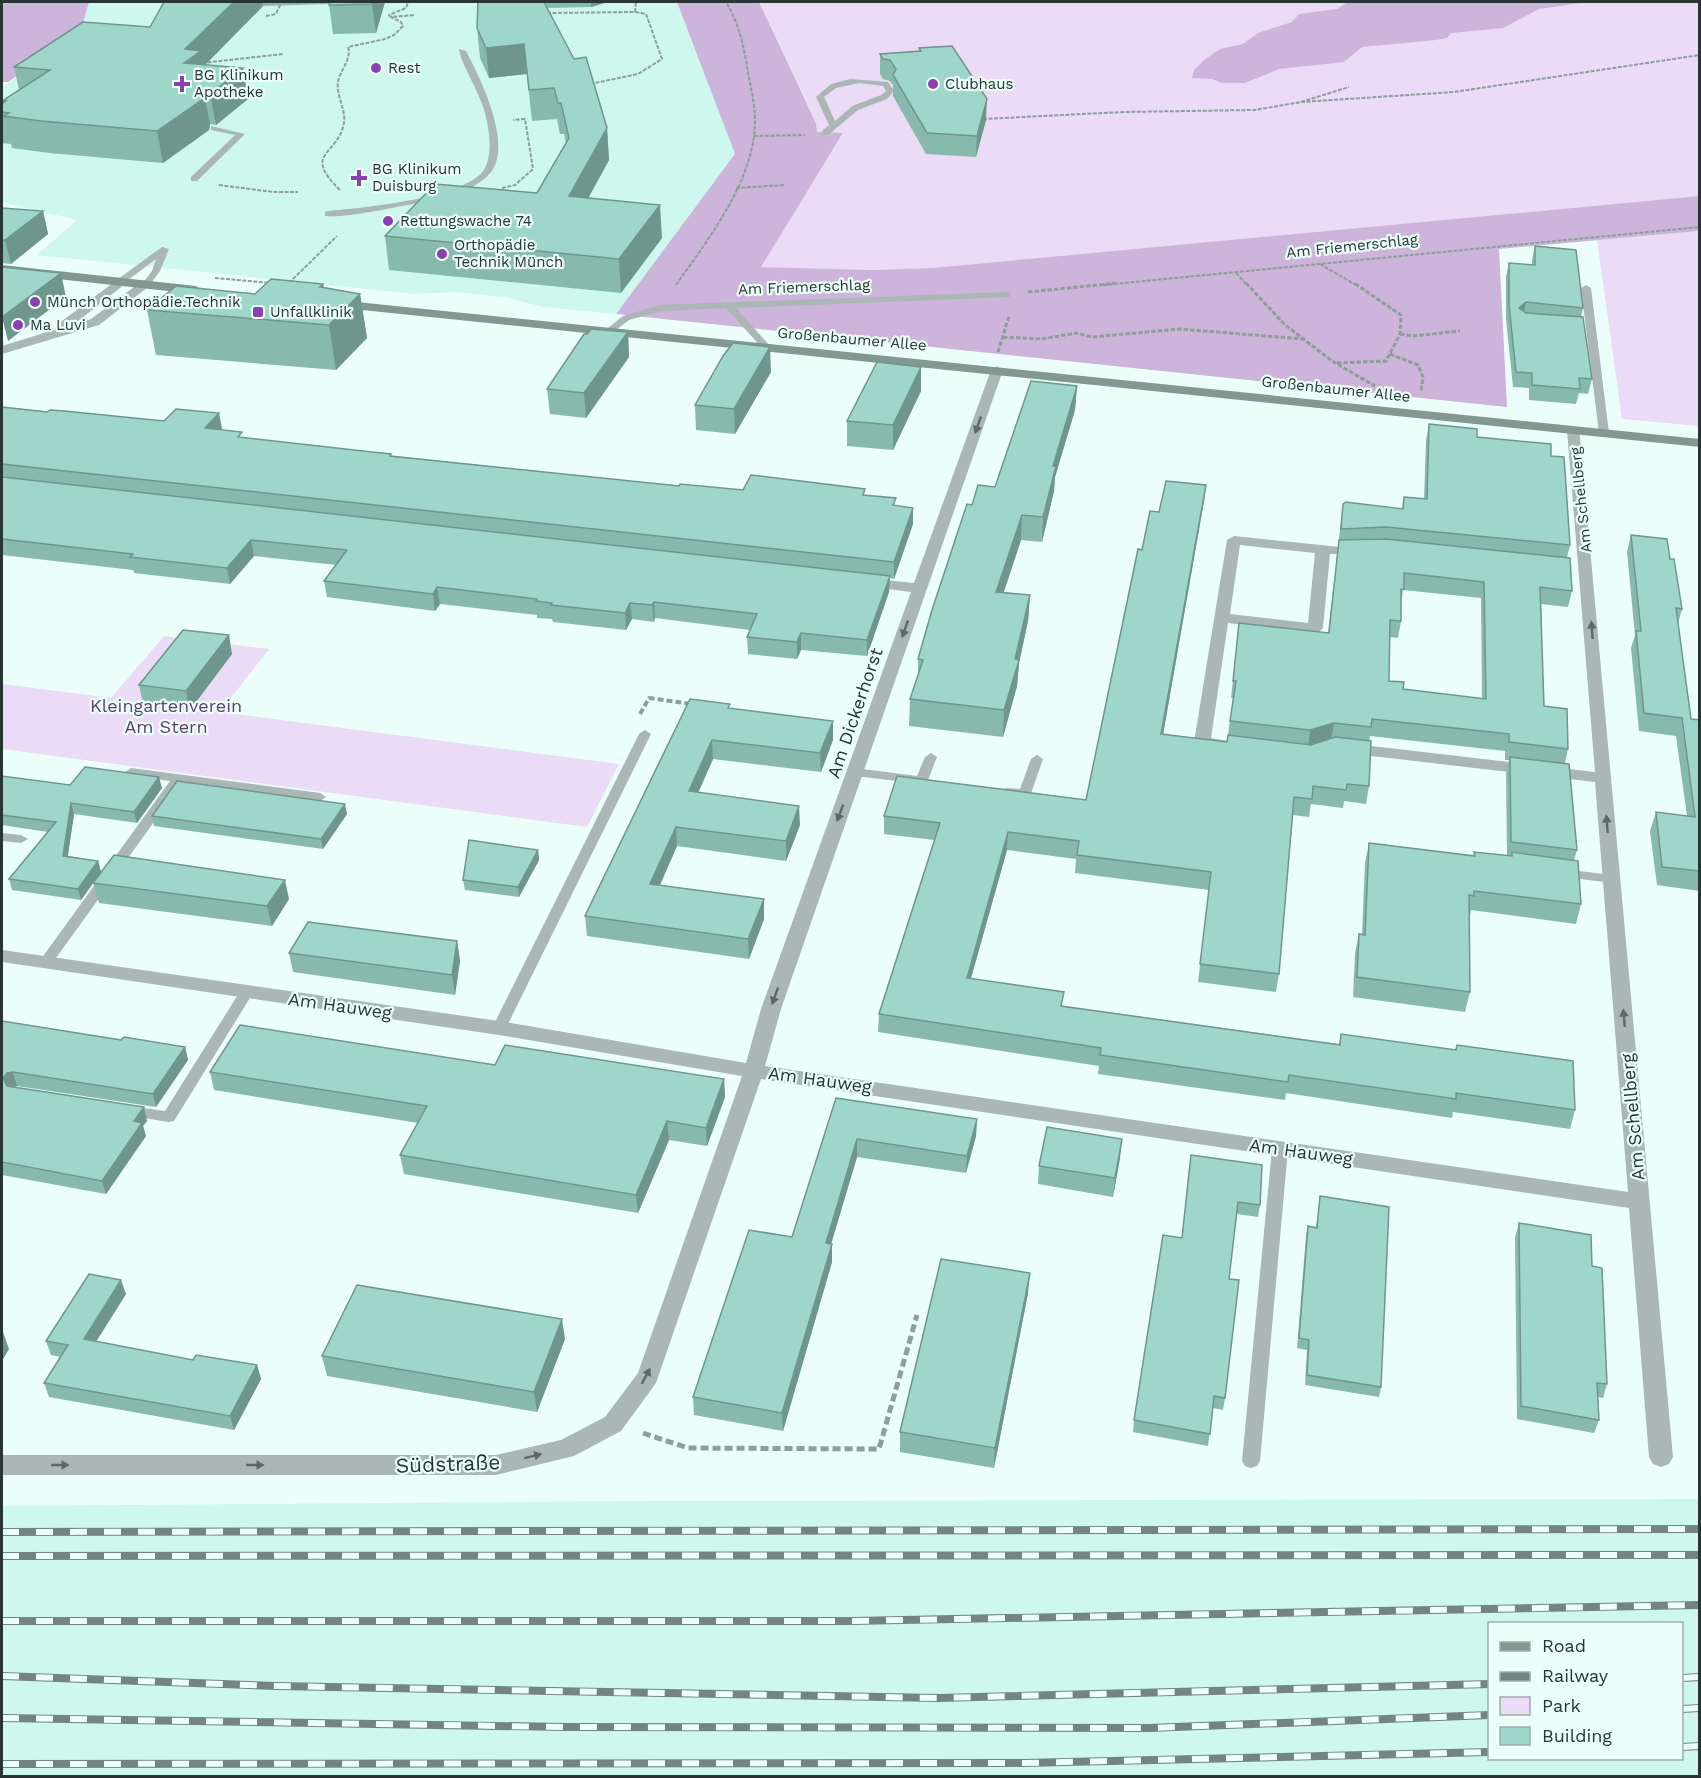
<svg xmlns="http://www.w3.org/2000/svg" width="1701" height="1778" font-family="'Work Sans',sans-serif">
  <style>
    .built { fill: #cef8ed; fill-rule: evenodd }
    .green { fill: #ebdbf6 }
    .forest { fill: #ccb4db }
    .lines { fill: none; stroke-linecap: round; stroke-linejoin: round }
    .path-far3 { stroke: #8e9e9a; stroke-width: 2; stroke-dasharray: 4 1.5; stroke-linecap: butt }
    .path-far2 { stroke: #8e9e9a; stroke-width: 3; stroke-dasharray: 4.5 2; stroke-linecap: butt }
    .path-far1 { stroke: #8e9e9a; stroke-width: 4; stroke-dasharray: 6 3; stroke-linecap: butt }
    .path { stroke: #8e9e9a; stroke-width: 5; stroke-dasharray: 8 4; stroke-linecap: butt }
    .service { fill: #aab7b4; fill-rule: evenodd }
    .minor { fill: #aab7b4; fill-rule: evenodd }
    .secondary { fill: #849892; fill-rule: evenodd }
    .rail-casing { stroke: #758481; stroke-width: 8 }
    .rail { stroke: #ebfef9; stroke-width: 6; stroke-dasharray: 17; stroke-linecap: butt }
    .wall { fill: #88b9ad; fill-rule: evenodd }
    .shaded-wall { fill: #6f968d }
    .building { fill: #9ed7c9; stroke: #6f968d; stroke-width: 1.5; fill-rule: evenodd }
    .oneway { fill: #5c6966 }
    .poi-dot { fill: #8b40b2; stroke: #ebfef9; stroke-width: 2 }
    .labels { text-anchor: middle; stroke-width: 4.5; stroke-linejoin: round; paint-order: stroke }
    .far-poi-label { font-size: 15px; fill: #283532; stroke: #ebfef9; text-anchor: start }
    .far-street-label { font-size: 15px; fill: #283532; stroke: #ebfef9 }
    .park-label { font-size: 18px; fill: #5e3d70; stroke: #ebfef9 }
    .street-label { font-size: 18px; fill: #283532; stroke: #ebfef9 }
    .near-street-label { font-size: 21px; fill: #283532; stroke: #ebfef9 }
  </style>
  <rect width="100%" height="100%" fill="#ebfef9"/>
  <path class="built" d="M89 2H677L736 154 616 314 543 307 509 298 457 292 415 294 37 255 77 220 2 202V87L80 35Z
    M1699 1499V1776H2V1506L638 1501ZM1490 1624H1682V1758H1490Z"/>
  <path class="green" d="M759 2H1699V196L932 268 873 270 760 267 843 134 817 132 816 122Z
    M1699 231V426L1622 419 1597 240Z
    M164 636 269 649 220 712 619 764 587 827 2 749V684L111 698Z"/>
  <path class="forest" d="M2 2H89L80 34 8 82H2Z
    M677 2H759L816 123 817 132 843 133 761 267 873 270 932 268 1699 196V231L1499 249 1507 407 616 314 735 154Z
    M1348 2H1588L1539 9 1503 28 1451 33 1447 38 1436 40 1362 47 1344 62 1279 69 1245 83H1222L1212 79 1192 78 1194 70 1204 60 1220 49 1243 44 1258 33 1292 22 1299 14 1337 9Z"/>
  <g class="lines">
    <path class="path-far3" d="M547 13 635 12 636 2
      M266 16 276 14 281 3
      M391 17 389 15 406 8 408 2
      M202 63 283 54
      M590 84 638 74 662 59 646 14 635 12
      M1301 102 1454 92 1700 55
      M983 119 1123 112 1255 110 1301 102 1349 87
      M754 136 805 135
      M219 185 273 192H298
      M502 188 515 185 533 169 525 119 513 120
      M736 188 785 185
      M340 190C301 152 338 156 344 123 346 109 336 96 338 82 340 70 352 59 348 47L385 39 394 35 403 26 401 22 391 17 415 15
      M1320 264 1356 285
      M1236 273 1247 285
      M215 278 270 283
      M289 283 337 236
      M676 285C709 238 754 181 755 122 755 105 751 88 748 72 744 47 739 23 726 2
      M1103 285 1700 227"/>
    <path class="path-far2" d="M1246 283 1284 324 1332 361 1375 386
      M1028 292 1118 283
      M1400 334 1413 336 1460 331
      M1003 337 1042 339 1076 333 1092 337 1179 329 1303 339
      M998 352 1009 316
      M1390 354 1418 365 1423 377 1421 391
      M1337 363 1386 361 1400 334 1401 315 1354 283"/>
    <path class="path-far1" d="M640 714 649 698 692 704"/>
    <path class="path" d="M643 1433 688 1448 879 1449 917 1315"/>
    <path class="service" d="M459 49 466 51C480 78 513 143 491 172 475 193 431 201 407 205 385 209 346 218 325 216V212L328 211C361 208 470 198 485 168 493 152 489 129 485 113 481 95 460 62 459 49Z
      M850 79 888 82 894 91 887 99 858 110 828 135H822V131L829 125 816 97 831 84ZM859 83 883 86 886 91 881 95 852 106 835 121 824 97 836 88Z
      M211 126 245 134 197 181H191V177L235 135 211 130Z
      M162 247 169 249 160 271 149 286 142 284 152 271 156 259 124 283H118V279Z
      M1586 285 1591 288 1609 433 1604 436 1599 433 1581 288Z
      M1007 292 1010 293V297L736 308 770 346V350H764L726 308 661 311 629 320 611 334 603 332 623 316 660 305Z
      M645 730 651 734 506 1028 504 1031H494L492 1028 639 734Z
      M931 753 937 757 928 780 922 784 855 776 849 772 855 768 917 776 925 757Z
      M1037 755 1043 759 1030 796 1005 794 1004 791 1005 788 1020 789 1031 759Z
      M131 768 320 793 326 797 320 801 182 783 51 965H41L39 962 41 959 170 781 127 775 125 772Z
      M2 833 21 835 28 839 21 843 2 841Z
      M1562 869 1612 875 1619 879 1612 883 1557 876 1555 873 1557 870Z
      M246 988 253 993 174 1121 169 1122 124 1115 121 1111 124 1107 129 1106 165 1111 241 990Z
      M1280 1143 1285 1145 1288 1149 1260 1461 1257 1466 1251 1468 1245 1466 1242 1461 1272 1149 1275 1145Z"/>
    <path class="minor" d="M121 277 125 278V284L73 325 91 319 142 281 146 280 152 284 99 325 2 354V346L57 329 58 324Z
      M997 366 1003 370 781 1009 765 1066 1628 1192 1595 782 1346 753 1338 748 1346 743 1595 772 1567 430 1569 427H1579L1673 1457 1669 1464 1661 1467 1653 1464 1649 1457 1629 1208 761 1079 656 1383 621 1431 574 1456 496 1475H2V1455H496L561 1440 605 1417 638 1373 742 1076 499 1035 2 962V950L499 1021 746 1063 761 1009 911 592 865 586 858 582 865 578 914 583 991 370Z
      M1234 536 1340 547 1362 546 1369 550 1362 554H1330L1323 628 1320 631 1315 633 1228 623 1211 738 1228 741 1230 745 1222 750 1196 746 1194 742 1227 540ZM1240 545 1315 553 1308 623 1230 614Z"/>
    <path class="secondary" d="M2 265 196 286 202 290 196 294 2 273Z
      M337 300 1700 439V447L333 307V301Z"/>
    <defs>
      <path id="rail" d="M2 1532 1700 1529
        M2 1556 1700 1555
        M2 1621H851L1700 1605
        M2 1676 276 1686 937 1698 1490 1684
        M1682 1678 1700 1677
        M1682 1709 1700 1708
        M2 1718 564 1727 1149 1728 1490 1715
        M1682 1747 1700 1746
        M2 1764 1024 1763 1490 1752"/>
    </defs>
    <use href="#rail" class="rail-casing"/>
    <use href="#rail" class="rail"/>
  </g>
  <path class="wall" d="M164 2H385L376 33 333 34 329 4 263 6 205 65 243 68 248 99 216 125 210 124 209 130 163 163 49 153 12 148 11 144 2 143V101L19 90 14 67 150 27Z
    M478 2H608L591 7 547 8 607 128 609 160 588 198 662 238 621 293 389 270 385 236 537 193 566 144 564 134H560L557 119 532 121 527 74 489 78 480 58 477 28Z
    M919 48 986 120 976 157 926 154 893 96V85L890 81 883 79 880 74V54L919 51Z
    M2 208 43 211 48 234 11 264 2 263Z
    M1535 246 1583 308 1581 317 1592 379 1588 394 1579 393 1576 404 1529 400V388L1513 387 1506 319V277L1509 263 1532 265V260Z
    M323 284 324 287 360 294 367 338 336 370 156 355 147 310Z
    M628 332 629 357 586 418 550 414 547 389 587 334Z
    M921 367V391L893 450 847 446V421Z
    M771 372 735 434 696 430 695 405Z
    M1077 386 1075 410 1055 477 1054 491 1042 542 1021 540 1004 592 1030 595 1028 621 1019 663 1017 686 1003 737 909 726 910 699 918 675V659L972 505 995 487Z
    M2 407 222 428 221 430 243 438 391 454 392 456 679 486 743 490 865 495 896 506 913 508V524L894 579 890 578 889 592 867 656 801 650 797 659 748 654 747 637 750 630 655 618 654 622 632 619 626 630 553 622 552 619 537 618V615L440 604 435 611 327 597 324 581 336 565 254 556 230 584 134 573 133 570 2 555Z
    M1429 424 1551 456 1570 545 1567 557 1572 591 1568 607 1541 604 1544 706 1568 749 1565 763 1577 850 1574 860 1581 904 1576 924 1471 910 1470 916V992L1465 1012 1353 997 1355 953 1359 934H1362L1365 863 1369 843 1473 856 1474 852 1507 856 1506 774 1509 760H1505V751L1370 736 1369 741V786L1366 804 1344 801 1343 808 1311 804 1309 817 1293 815 1279 974 1276 992 1198 982 1209 890 1075 873 1076 859 1007 850 971 978 1063 1006 1339 1044 1341 1034 1455 1050 1457 1045 1575 1110 1570 1129 1453 1112 1452 1118 1286 1093 1285 1100 1098 1074 1099 1066 878 1032 879 1014 934 840 884 834V816L1086 800 1142 550 1159 512 1206 485 1204 501 1163 734 1227 742 1233 698H1231L1239 623 1328 633 1343 504 1402 509 1404 497 1424 499 1426 440ZM1403 590 1481 598 1482 699 1403 689 1389 681 1390 637 1398 638 1401 621V605Z
    M1631 535 1670 559 1682 609 1678 623 1691 719 1700 720V891L1657 885 1650 831 1656 812 1687 816 1676 736 1639 731 1631 648 1635 635 1627 552Z
    M232 654 190 710 143 704 139 685Z
    M730 708 833 740 821 772 713 759 698 793 800 825 786 861 677 846 660 885 764 899V919L749 959 587 936 585 916Z
    M2 776 70 785 162 788 137 823 74 814 68 856 98 861 101 872 81 900 12 890 9 879 48 832 2 825Z
    M347 814 323 849 154 826 152 816Z
    M538 850 539 860 519 897 465 890 463 880Z
    M93 883 289 899 272 926 99 903Z
    M457 941 460 961 455 995 293 972 289 953Z
    M2 1021 121 1040 185 1047 188 1060 156 1107 17 1086 13 1087 147 1121 143 1126 146 1136 106 1194 2 1175Z
    M495 1065 724 1079 725 1097 707 1146 669 1140 638 1213 404 1174 400 1155 418 1123 214 1090 210 1072Z
    M836 1098 977 1119 976 1136 966 1173 857 1157 831 1244H832V1262L783 1431 694 1415 693 1397 792 1237Z
    M1120 1158 1113 1197 1038 1184 1039 1166Z
    M1189 1167 1260 1205 1258 1217 1237 1214 1229 1279 1225 1398 1223 1410 1213 1408 1208 1446 1133 1432 1134 1420 1182 1238Z
    M1320 1196 1381 1387 1379 1397 1305 1385 1307 1350 1297 1348 1306 1236 1308 1226 1316 1227Z
    M1519 1223 1592 1266 1607 1384 1603 1398 1598 1397 1599 1420 1594 1433 1517 1419 1515 1237Z
    M1028 1293 994 1468 900 1452V1432Z
    M126 1294 96 1341 193 1360 257 1365 261 1379 234 1430 49 1397 44 1383 61 1357 51 1355 46 1341Z
    M565 1339 537 1412 327 1376 322 1356Z"/>
  <path class="shaded-wall" d="M234 2H262L263 6 204 66 184 63 185 49Z
    M373 2H385L376 33 372 4Z
    M591 2H608L591 7Z
    M524 44 527 74 489 78 486 48Z
    M243 68 248 99 216 125 210 94Z
    M204 93 210 124 209 130 163 163 157 131Z
    M987 99 986 120 976 157 977 136Z
    M607 128 609 160 571 230 569 196Z
    M660 205 662 238 621 293 619 259Z
    M43 211 48 234 11 264 5 240Z
    M61 273 66 297 8 341 2 317Z
    M323 284 330 325 360 294 367 338 336 370 329 325 320 287Z
    M1526 302 1523 317 1519 308Z
    M628 332 629 357 586 418 584 393Z
    M770 347 771 372 735 434 734 409Z
    M921 367V391L893 450V425Z
    M1077 386 1075 410 1055 477 1054 491 1042 542 1043 517 1053 466Z
    M219 413 222 428 208 444 205 428Z
    M1206 485 1204 501 1160 752 1161 734Z
    M913 508V524L894 579V562Z
    M1022 515 1021 540 995 618 996 592Z
    M251 540 254 556 230 584 227 568Z
    M890 576 889 592 867 656V640Z
    M437 587 440 604 435 611 433 594Z
    M1030 595 1028 621 1019 663 1017 686 1003 737 1004 710 1015 659Z
    M654 602 655 618 654 622 652 605Z
    M630 603 632 619 626 630 625 613Z
    M801 633V650L797 659V642Z
    M229 635 232 654 190 710 186 691Z
    M833 721V740L821 772 820 753Z
    M1334 723 1331 740 1308 748 1310 730Z
    M712 740 713 759 690 811 689 791Z
    M159 777 162 788 137 823 134 812Z
    M71 803 74 814 66 867 63 856Z
    M345 804 347 814 323 849 321 839Z
    M799 806 800 825 786 861V841Z
    M676 827 677 846 652 903 650 884Z
    M1008 832 1007 850 966 996 967 978Z
    M538 850 539 860 519 897 518 887Z
    M98 861 101 872 81 900 78 889Z
    M285 880 289 899 272 926 267 906Z
    M764 899V919L749 959 748 939Z
    M457 941 460 961 455 995 452 975Z
    M185 1047 188 1060 156 1107 153 1094Z
    M13 1072 17 1086 12 1087 7 1092 3 1078 7 1073Z
    M724 1079 725 1097 707 1146 706 1128Z
    M144 1107 147 1121 143 1126 146 1136 106 1194 102 1181 134 1121Z
    M977 1119 976 1136 966 1173 967 1156Z
    M667 1121 669 1140 638 1213 636 1195Z
    M857 1139V1157L826 1261V1243Z
    M1122 1139 1120 1158 1113 1197 1115 1178Z
    M832 1244V1262L783 1431 782 1413Z
    M1030 1273 1028 1293 994 1468 995 1448Z
    M121 1280 126 1294 89 1353 84 1339Z
    M562 1319 565 1339 537 1412 534 1392Z
    M2 1329 9 1349 2 1361Z
    M257 1365 261 1379 234 1430 230 1416Z"/>
  <path class="building" d="M164 2H234L185 49 201 51 184 63 243 68 210 94 204 93 203 99 157 131 41 121 4 116 9 113 2 112V104L6 101H2L50 70 14 67 83 22 150 27Z
    M330 2H373L372 4 329 5Z
    M478 2H544L574 59 586 57 607 128 569 196 660 205 619 259 385 236 435 184 537 193 569 138 561 103H558L554 88 529 90 524 44 486 48 477 28Z
    M952 46 987 99 977 136 927 133 893 75 896 69 890 60 883 59 880 54 921 51 919 48Z
    M2 208 43 211 5 240H2Z
    M1535 246 1576 250 1583 308 1526 302 1519 308 1526 313 1583 317 1592 379 1579 378 1580 389 1532 385V373L1516 372 1509 305V263L1535 265Z
    M2 267 61 273 2 317Z
    M271 279 323 284 320 287 360 294 329 325 147 310 176 286 255 294Z
    M591 329 628 332 584 393 547 389 584 334H587Z
    M733 343 770 347 734 409 695 405 723 356Z
    M877 362 921 367 893 425 847 421Z
    M1031 381 1077 386 1053 466H1056L1043 517 1022 515 996 592 1030 595 1015 659 1019 660 1004 710 910 699 923 660 918 659 932 610 967 504 972 505 978 485 995 487Z
    M2 407 47 412 50 410 64 411 164 421 176 409 219 413 205 428 242 432 238 437 372 452 391 454 390 456 679 486 680 484 743 490 751 475 865 489 863 495 896 498 893 505 913 508 894 562 2 464Z
    M1429 424 1477 429V437L1551 444V456L1564 457 1570 545 1386 527 1341 529 1343 504 1346 502 1403 509 1404 497 1427 499Z
    M2 477 890 576 867 640 801 633 797 642 747 637 757 614 654 602 652 605 630 603 625 613 551 605 552 603 536 601 537 599 437 587 433 594 324 581 347 550 251 540 227 568 130 557 133 554 2 539Z
    M1166 481 1206 485 1161 734 1227 742 1228 735 1311 745 1335 737 1371 741 1369 786 1347 784 1346 790 1313 786 1312 799 1294 797 1279 974 1200 964 1211 872 1077 855 1079 841 1008 832 967 978 1064 992 1061 1006 1340 1045 1341 1034 1456 1050 1457 1045 1573 1061 1575 1110 1456 1093V1099L1289 1075 1288 1082 1100 1055 1101 1048 879 1014 940 823 884 816 897 776 1086 800 1138 549 1142 550 1150 511 1159 512Z
    M1631 535 1667 539 1670 559H1674L1682 609 1676 608 1691 719 1700 720V871L1662 867 1656 812 1695 817 1682 718 1644 713 1636 631H1641Z
    M1386 539 1570 558 1572 591 1540 587 1544 706 1567 709 1568 749 1509 742V734L1372 719 1371 727 1334 723 1310 730 1230 721 1236 681H1233L1239 623 1329 633 1339 540ZM1404 573 1484 582 1486 699 1403 689 1404 682 1389 681 1390 620 1401 621V589H1404Z
    M183 630 229 635 186 691 139 685Z
    M690 699 730 704 728 708 833 721 820 753 712 740 689 791 799 806 786 841 676 827 650 884 764 899 748 939 585 916Z
    M1510 757 1569 764 1577 850 1511 842Z
    M85 767 159 777 134 812 71 803 63 856 98 861 78 889 9 879 56 822 2 815V776L70 785Z
    M177 781 345 804 321 839 152 816Z
    M469 840 538 850 518 887 463 880Z
    M1369 843 1475 856 1474 852 1512 856V852L1578 861 1581 904 1474 891V896L1469 895 1470 992 1357 977 1359 934 1365 935Z
    M114 855 285 880 267 906 93 883Z
    M308 922 457 941 452 975 289 953Z
    M2 1021 121 1040 124 1037 185 1047 153 1094 13 1072 7 1073 3 1078 7 1086 144 1107 134 1121 142 1123 102 1181 2 1162Z
    M240 1025 495 1065 505 1045 724 1079 706 1128 667 1121 636 1195 400 1155 427 1106 210 1072Z
    M836 1098 977 1119 967 1156 857 1139 826 1243 832 1244 782 1413 693 1397 749 1230 792 1237Z
    M1047 1127 1122 1139 1115 1178 1039 1166Z
    M1191 1155 1262 1165 1260 1205 1238 1202 1229 1279 1239 1280 1225 1398 1214 1396 1210 1434 1134 1420 1163 1235 1182 1238Z
    M1320 1196 1389 1207 1381 1387 1307 1375 1309 1340 1299 1338 1308 1226 1317 1228Z
    M1519 1223 1591 1235 1592 1266 1602 1268 1607 1384 1597 1383 1599 1420 1521 1406Z
    M941 1259 1030 1273 995 1448 900 1432Z
    M89 1274 121 1280 84 1339 193 1360 196 1355 257 1365 230 1416 44 1383 68 1345 46 1341Z
    M357 1285 562 1319 534 1392 322 1356Z"/>
  <defs><path id="oneway-solid" d="M-6-.8H1V-3.2L6.5 0L1 3.2V.8H-6Z" transform="scale(1.5)"/></defs>
  <g class="oneway">
    <use href="#oneway-solid" transform="translate(978 425) rotate(109)"/>
    <use href="#oneway-solid" transform="translate(905 629) rotate(109)"/>
    <use href="#oneway-solid" transform="translate(1592 630) rotate(-94)"/>
    <use href="#oneway-solid" transform="translate(840 813) rotate(110)"/>
    <use href="#oneway-solid" transform="translate(1607 824) rotate(-95)"/>
    <use href="#oneway-solid" transform="translate(775 996) rotate(110)"/>
    <use href="#oneway-solid" transform="translate(1624 1018) rotate(-95)"/>
    <use href="#oneway-solid" transform="translate(646 1376) rotate(-62)"/>
    <use href="#oneway-solid" transform="translate(533 1456) rotate(-14)"/>
    <use href="#oneway-solid" transform="translate(60 1465)"/>
    <use href="#oneway-solid" transform="translate(255 1465)"/>
  </g>
  <g class="poi-dot">
    <circle cx="376" cy="68" r="6"/>
    <path d="M179 75h6v6h6v6h-6v6h-6v-6h-6v-6h6z"/>
    <circle cx="933" cy="84" r="6"/>
    <path d="M356 169h6v6h6v6h-6v6h-6v-6h-6v-6h6z"/>
    <circle cx="388" cy="221" r="6"/>
    <circle cx="442" cy="254" r="6"/>
    <circle cx="35" cy="302" r="6"/>
    <rect x="252" y="306" width="12" height="12" rx="3"/>
    <circle cx="18" cy="325" r="6"/>
  </g>
  <g class="labels">
    <g class="far-poi-label">
      <text x="388" y="73">Rest</text>
      <text x="194" y="80">BG Klinikum<tspan x="194" dy="17">Apotheke</tspan></text>
      <text x="945" y="89">Clubhaus</text>
      <text x="372" y="174">BG Klinikum<tspan x="372" dy="17">Duisburg</tspan></text>
      <text x="400" y="226">Rettungswache 74</text>
      <text x="454" y="250">Orthopädie<tspan x="454" dy="17">Technik Münch</tspan></text>
      <text x="47" y="307">Münch Orthopädie.Technik</text>
      <text x="270" y="317">Unfallklinik</text>
      <text x="30" y="330">Ma Luvi</text>
    </g>
    <g class="far-street-label">
      <text transform="translate(1352 246) rotate(-6)" y="5">Am Friemerschlag</text>
      <text transform="translate(804 287) rotate(-2)" y="5">Am Friemerschlag</text>
      <text transform="translate(852 339) rotate(5)" y="5">Großenbaumer Allee</text>
      <text transform="translate(1336 389) rotate(6)" y="5">Großenbaumer Allee</text>
      <text transform="translate(1581 500) rotate(-96)" y="5">Am Schellberg</text>
    </g>
    <g class="park-label">
      <text x="166" y="712">Kleingartenverein<tspan x="166" dy="21">Am Stern</tspan></text>
    </g>
    <g class="street-label">
      <text transform="translate(855 713) rotate(-71)" y="6">Am Dickerhorst</text>
      <text transform="translate(340 1006) rotate(8)" y="6">Am Hauweg</text>
      <text transform="translate(820 1080) rotate(8)" y="6">Am Hauweg</text>
      <text transform="translate(1633 1117) rotate(-95)" y="6">Am Schellberg</text>
      <text transform="translate(1301 1152) rotate(8)" y="6">Am Hauweg</text>
    </g>
    <g class="near-street-label">
      <text transform="translate(448 1464) rotate(-2)" y="7">Südstraße</text>
    </g>
  </g>
  <rect width="1701" height="1778" fill="none" stroke="#283532" stroke-width="6"/>
  <rect x="1488" y="1622" width="195" height="138" fill="#ebfef9" stroke="#9daea9" stroke-width="1.5"/>
  <rect x="1500" y="1642" width="30" height="9" fill="#849892" stroke="#9daea9" stroke-width="1.5"/>
  <text x="1542" y="1652" font-size="18" fill="#283532">Road</text>
  <rect x="1500" y="1672" width="30" height="9" fill="#758481" stroke="#9daea9" stroke-width="1.5"/>
  <text x="1542" y="1682" font-size="18" fill="#283532">Railway</text>
  <rect x="1500" y="1697" width="30" height="18" fill="#ebdbf6" stroke="#9daea9" stroke-width="1.5"/>
  <text x="1542" y="1712" font-size="18" fill="#283532">Park</text>
  <rect x="1500" y="1727" width="30" height="18" fill="#9ed7c9" stroke="#9daea9" stroke-width="1.5"/>
  <text x="1542" y="1742" font-size="18" fill="#283532">Building</text>
</svg>
